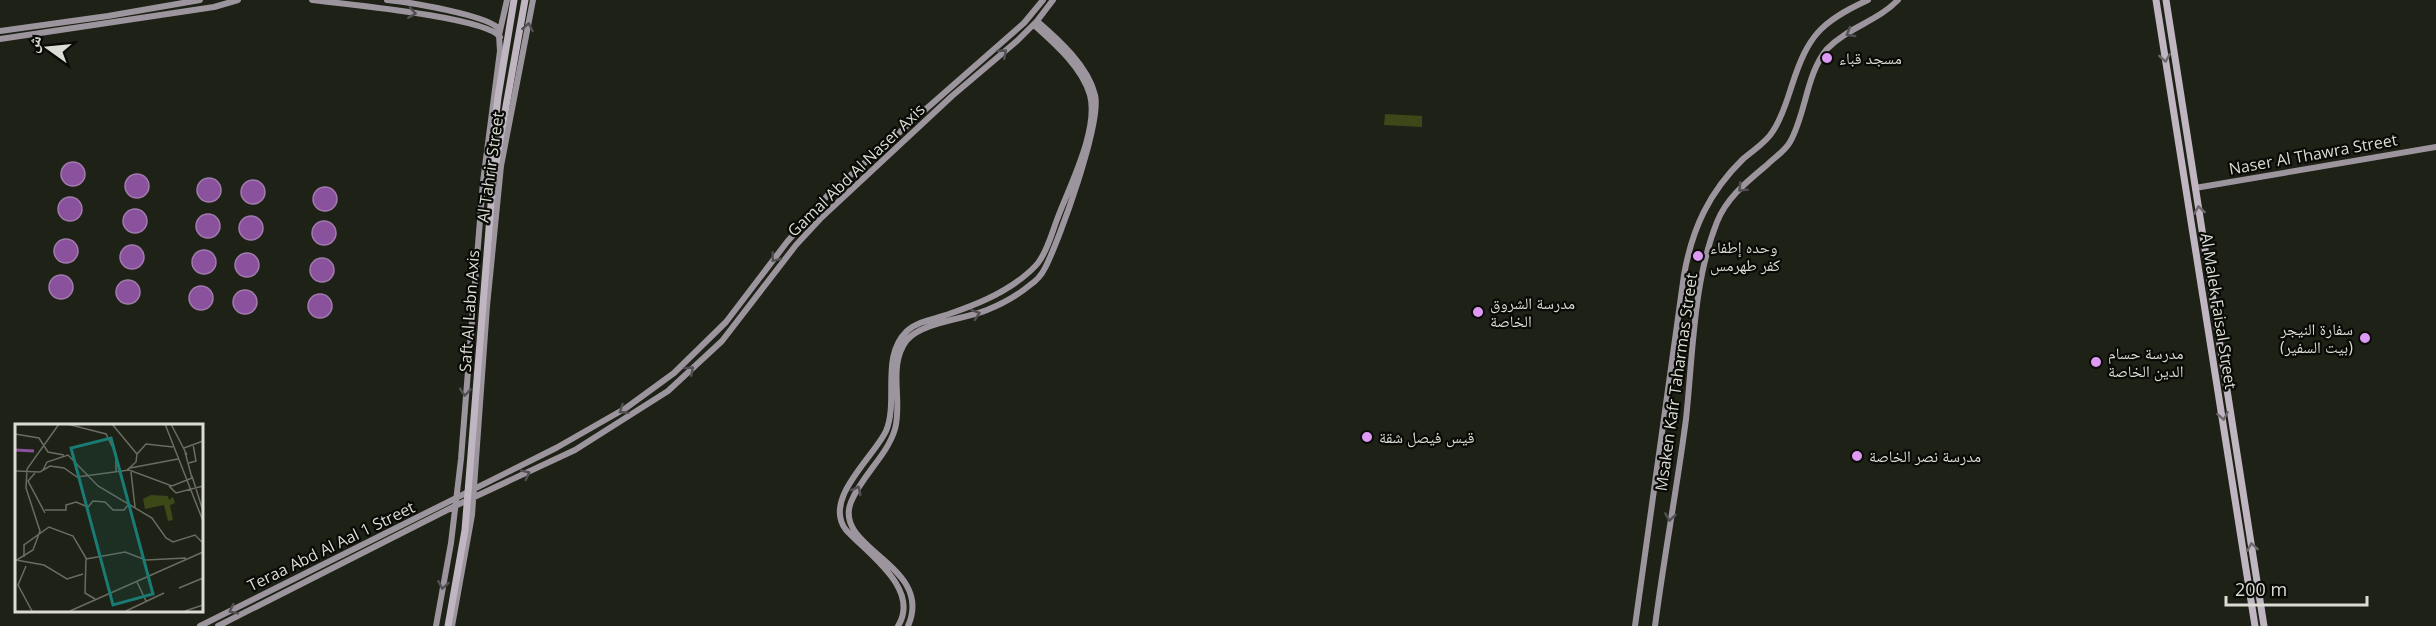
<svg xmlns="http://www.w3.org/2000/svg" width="2436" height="626" font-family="'Open Sans','Noto Naskh Arabic',sans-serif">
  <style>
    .green { fill: #3d4818 }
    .water { fill: #8a519d; stroke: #a27bae; stroke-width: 1.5 }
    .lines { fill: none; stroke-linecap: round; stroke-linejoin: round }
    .secondary { stroke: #9c959e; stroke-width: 6 }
    .primary { stroke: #bfb6c2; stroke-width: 7 }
    .oneway { stroke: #525052 }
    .oneway2 { stroke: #6d696d }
    .poi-dot { fill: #dd99f3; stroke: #090a06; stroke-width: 2 }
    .labels { text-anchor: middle; stroke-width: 4.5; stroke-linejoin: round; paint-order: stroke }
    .poi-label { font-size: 16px; fill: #dbddd5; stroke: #090a06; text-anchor: start }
    .street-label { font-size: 16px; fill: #dbddd5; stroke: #090a06 }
    .inset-river { fill: none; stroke: #8a519d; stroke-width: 3 }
    .inset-road { fill: none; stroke: #6a6c62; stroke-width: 1.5 }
    .view { fill: #197b73; fill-opacity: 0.15; stroke: #197b73; stroke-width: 3 }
    .inset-edge { fill: none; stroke: #dbddd5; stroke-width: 3 }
  </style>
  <rect width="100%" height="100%" fill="#1e2115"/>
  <path class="green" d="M1385 114 1422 116V127L1384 125Z"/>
  <path class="water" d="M61 174a12 12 0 1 1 24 0a12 12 0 1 1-24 0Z
    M125 186a12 12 0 1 1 24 0a12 12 0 1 1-24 0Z
    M197 190a12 12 0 1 1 24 0a12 12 0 1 1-24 0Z
    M241 192a12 12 0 1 1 24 0a12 12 0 1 1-24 0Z
    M313 199a12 12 0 1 1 24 0a12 12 0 1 1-24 0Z
    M58 209a12 12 0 1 1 24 0a12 12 0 1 1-24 0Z
    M123 221a12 12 0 1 1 24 0a12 12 0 1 1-24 0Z
    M196 226a12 12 0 1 1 24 0a12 12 0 1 1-24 0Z
    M239 228a12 12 0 1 1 24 0a12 12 0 1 1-24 0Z
    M312 233a12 12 0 1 1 24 0a12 12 0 1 1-24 0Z
    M54 251a12 12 0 1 1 24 0a12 12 0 1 1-24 0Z
    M120 257a12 12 0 1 1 24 0a12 12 0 1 1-24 0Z
    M192 262a12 12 0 1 1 24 0a12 12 0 1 1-24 0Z
    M235 265a12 12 0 1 1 24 0a12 12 0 1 1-24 0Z
    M310 270a12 12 0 1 1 24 0a12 12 0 1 1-24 0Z
    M49 287a12 12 0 1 1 24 0a12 12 0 1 1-24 0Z
    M116 292a12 12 0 1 1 24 0a12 12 0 1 1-24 0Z
    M189 298a12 12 0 1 1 24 0a12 12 0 1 1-24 0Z
    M233 302a12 12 0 1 1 24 0a12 12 0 1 1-24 0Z
    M308 306a12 12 0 1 1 24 0a12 12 0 1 1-24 0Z"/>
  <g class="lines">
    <path class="secondary" d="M312 0C343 4 486 17 500 37
      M387 0C407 2 490 15 500 30
      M0 31 108 16 200 0
      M0 39 214 7 238 0
      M2195 188 2436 147
      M200 626 556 448 626 408 674 373 726 322 787 242 828 195 1024 23 1043 0
      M218 626 455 506 575 450 668 391 722 341 796 245 822 217 952 96 1018 40 1037 21 1053 0
      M436 626 451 543 461 459 483 182 500 51 499 35 507 0
      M452 626 472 515 487 306 501 166 533 0
      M898 626C921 589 868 554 846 530 822 499 874 457 886 431 899 400 880 357 907 331 918 321 935 319 949 314 975 305 1000 295 1022 278 1027 274 1034 268 1038 263 1048 250 1052 232 1058 217 1070 185 1099 129 1090 95 1082 67 1054 43 1034 25
      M908 626C935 565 832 549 851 502 862 475 887 456 895 429 903 400 887 366 907 340 922 322 966 319 987 310 1002 304 1018 295 1030 285 1036 281 1042 274 1045 268 1059 241 1102 122 1095 95 1088 66 1059 40 1037 21
      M1635 626 1684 275C1692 229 1709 192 1743 159 1753 150 1766 143 1773 131 1782 118 1787 100 1792 85 1808 36 1820 22 1868 0
      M1655 626C1664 557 1677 488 1686 419 1693 355 1693 282 1717 222 1727 197 1748 181 1768 164 1775 157 1785 151 1790 142 1806 114 1806 74 1827 49 1847 28 1878 21 1898 0"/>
    <path class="primary" d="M2156 0 2255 626
      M2166 0 2264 626
      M488 182 498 97 514 0
      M448 626 465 530 493 179 525 0"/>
  </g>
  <defs><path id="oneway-chevron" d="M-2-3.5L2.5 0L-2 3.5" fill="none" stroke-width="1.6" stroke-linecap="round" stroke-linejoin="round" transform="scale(1.5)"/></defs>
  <g class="oneway">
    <use href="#oneway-chevron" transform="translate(412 13) rotate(9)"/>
    <use href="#oneway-chevron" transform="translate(528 27) rotate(-79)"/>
    <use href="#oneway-chevron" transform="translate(1850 33) rotate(150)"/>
    <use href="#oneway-chevron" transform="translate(1003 53) rotate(-41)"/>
    <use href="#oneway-chevron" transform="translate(1742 188) rotate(135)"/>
    <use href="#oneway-chevron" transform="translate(775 258) rotate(128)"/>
    <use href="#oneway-chevron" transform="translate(976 314) rotate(-19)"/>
    <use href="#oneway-chevron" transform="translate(690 370) rotate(-42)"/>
    <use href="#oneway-chevron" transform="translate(465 392) rotate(95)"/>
    <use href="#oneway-chevron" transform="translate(623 410) rotate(147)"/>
    <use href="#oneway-chevron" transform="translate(526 474) rotate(-26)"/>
    <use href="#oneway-chevron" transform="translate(857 490) rotate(-63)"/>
    <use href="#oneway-chevron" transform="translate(1670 517) rotate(99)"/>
    <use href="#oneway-chevron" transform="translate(443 585) rotate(100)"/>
    <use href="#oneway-chevron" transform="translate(233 610) rotate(154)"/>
  </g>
  <g class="oneway2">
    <use href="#oneway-chevron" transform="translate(2165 58) rotate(81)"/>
    <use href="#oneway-chevron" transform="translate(2199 210) rotate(-99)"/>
    <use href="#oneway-chevron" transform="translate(2223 416) rotate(80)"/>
    <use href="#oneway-chevron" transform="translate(2252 547) rotate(-99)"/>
  </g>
  <g class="poi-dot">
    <circle cx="1827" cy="58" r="6"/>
    <circle cx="1698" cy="256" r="6"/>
    <circle cx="1478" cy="312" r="6"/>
    <circle cx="2365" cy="338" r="6"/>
    <circle cx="2096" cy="362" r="6"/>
    <circle cx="1367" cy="437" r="6"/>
    <circle cx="1857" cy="456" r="6"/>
  </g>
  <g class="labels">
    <g class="poi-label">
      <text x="1839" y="64">مسجد قباء</text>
      <text x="1710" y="253">وحده إطفاء<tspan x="1710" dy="18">كفر طهرمس</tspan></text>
      <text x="1490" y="309">مدرسة الشروق<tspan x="1490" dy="18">الخاصة</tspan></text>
      <text x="2353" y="335" text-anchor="end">سفارة النيجر<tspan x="2353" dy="18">(بيت السفير)</tspan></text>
      <text x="2108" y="359">مدرسة حسام<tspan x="2108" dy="18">الدين الخاصة</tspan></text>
      <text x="1379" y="443">قيس فيصل شقة</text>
      <text x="1869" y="462">مدرسة نصر الخاصة</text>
    </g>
    <g class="street-label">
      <text transform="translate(2313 154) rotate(-10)" y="6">Naser Al Thawra Street</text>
      <text transform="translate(490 167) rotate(-82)" y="6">Al Tahrir Street</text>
      <text transform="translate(856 170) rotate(-44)" y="6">Gamal Abd Al Naser Axis</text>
      <text transform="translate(469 311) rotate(-86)" y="6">Saft Al Labn Axis</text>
      <text transform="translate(2219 311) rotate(81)" y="6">Al Malek Faisal Street</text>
      <text transform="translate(1676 382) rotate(-82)" y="6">Msaken Kafr Taharmas Street</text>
      <text transform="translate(331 546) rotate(-26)" y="6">Teraa Abd Al Aal 1 Street</text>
    </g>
  </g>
  <g transform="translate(15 424)">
    <rect width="188" height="188" fill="#1e2115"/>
    <path d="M136 71 153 72 154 76 158 73 160 79 155 81 158 96 153 97 149 81 130 85 128 75Z" fill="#3d4818"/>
    <path class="inset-river" d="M0 26 19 27"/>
    <path class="inset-road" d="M52 0 91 10 101 30V48M97 0 122 30 131 20 158 23M150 0 188 97M156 0 172 31M0 10 24 14 33 28 49 31M169 24 188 17M174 39 181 37 178 20M115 44 163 35M28 46 32 38 53 31 83 62 137 94 151 114 158 118 180 111 188 119M112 46 121 38 122 30M1 47 25 48 35 42 49 44 62 53 114 46 157 62 177 54 170 28M116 48 120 83M20 49 13 57 30 89M177 52 188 87M154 62 161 69 188 62M30 86H51V81L61 78 73 83 78 77 90 78 98 86H109L113 81M9 133V121L34 103 58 112 71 134 70 169 80 175M71 135 110 128 131 136 171 134M1 136 29 141 52 155 68 150M0 137 18 126 25 107 11 64 12 45 44 0M11 142 3 161 17 187M122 158 131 177M164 164 188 154M55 187 188 128M111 187 149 169M170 187 188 181"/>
    <path class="view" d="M96 14 138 170 98 181 56 24Z"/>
    <rect width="188" height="188" class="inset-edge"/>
  </g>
  <g transform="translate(48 48) rotate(285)" stroke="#090a06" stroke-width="4.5" paint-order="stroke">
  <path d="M0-4.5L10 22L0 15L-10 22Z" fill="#dbddd5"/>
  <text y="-9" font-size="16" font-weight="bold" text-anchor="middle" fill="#dbddd5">ش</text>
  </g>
  <path d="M2226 596v9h141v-9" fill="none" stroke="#dbddd5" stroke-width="3"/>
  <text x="2235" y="596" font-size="18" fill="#dbddd5" stroke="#090a06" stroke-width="4.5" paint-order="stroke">200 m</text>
</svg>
